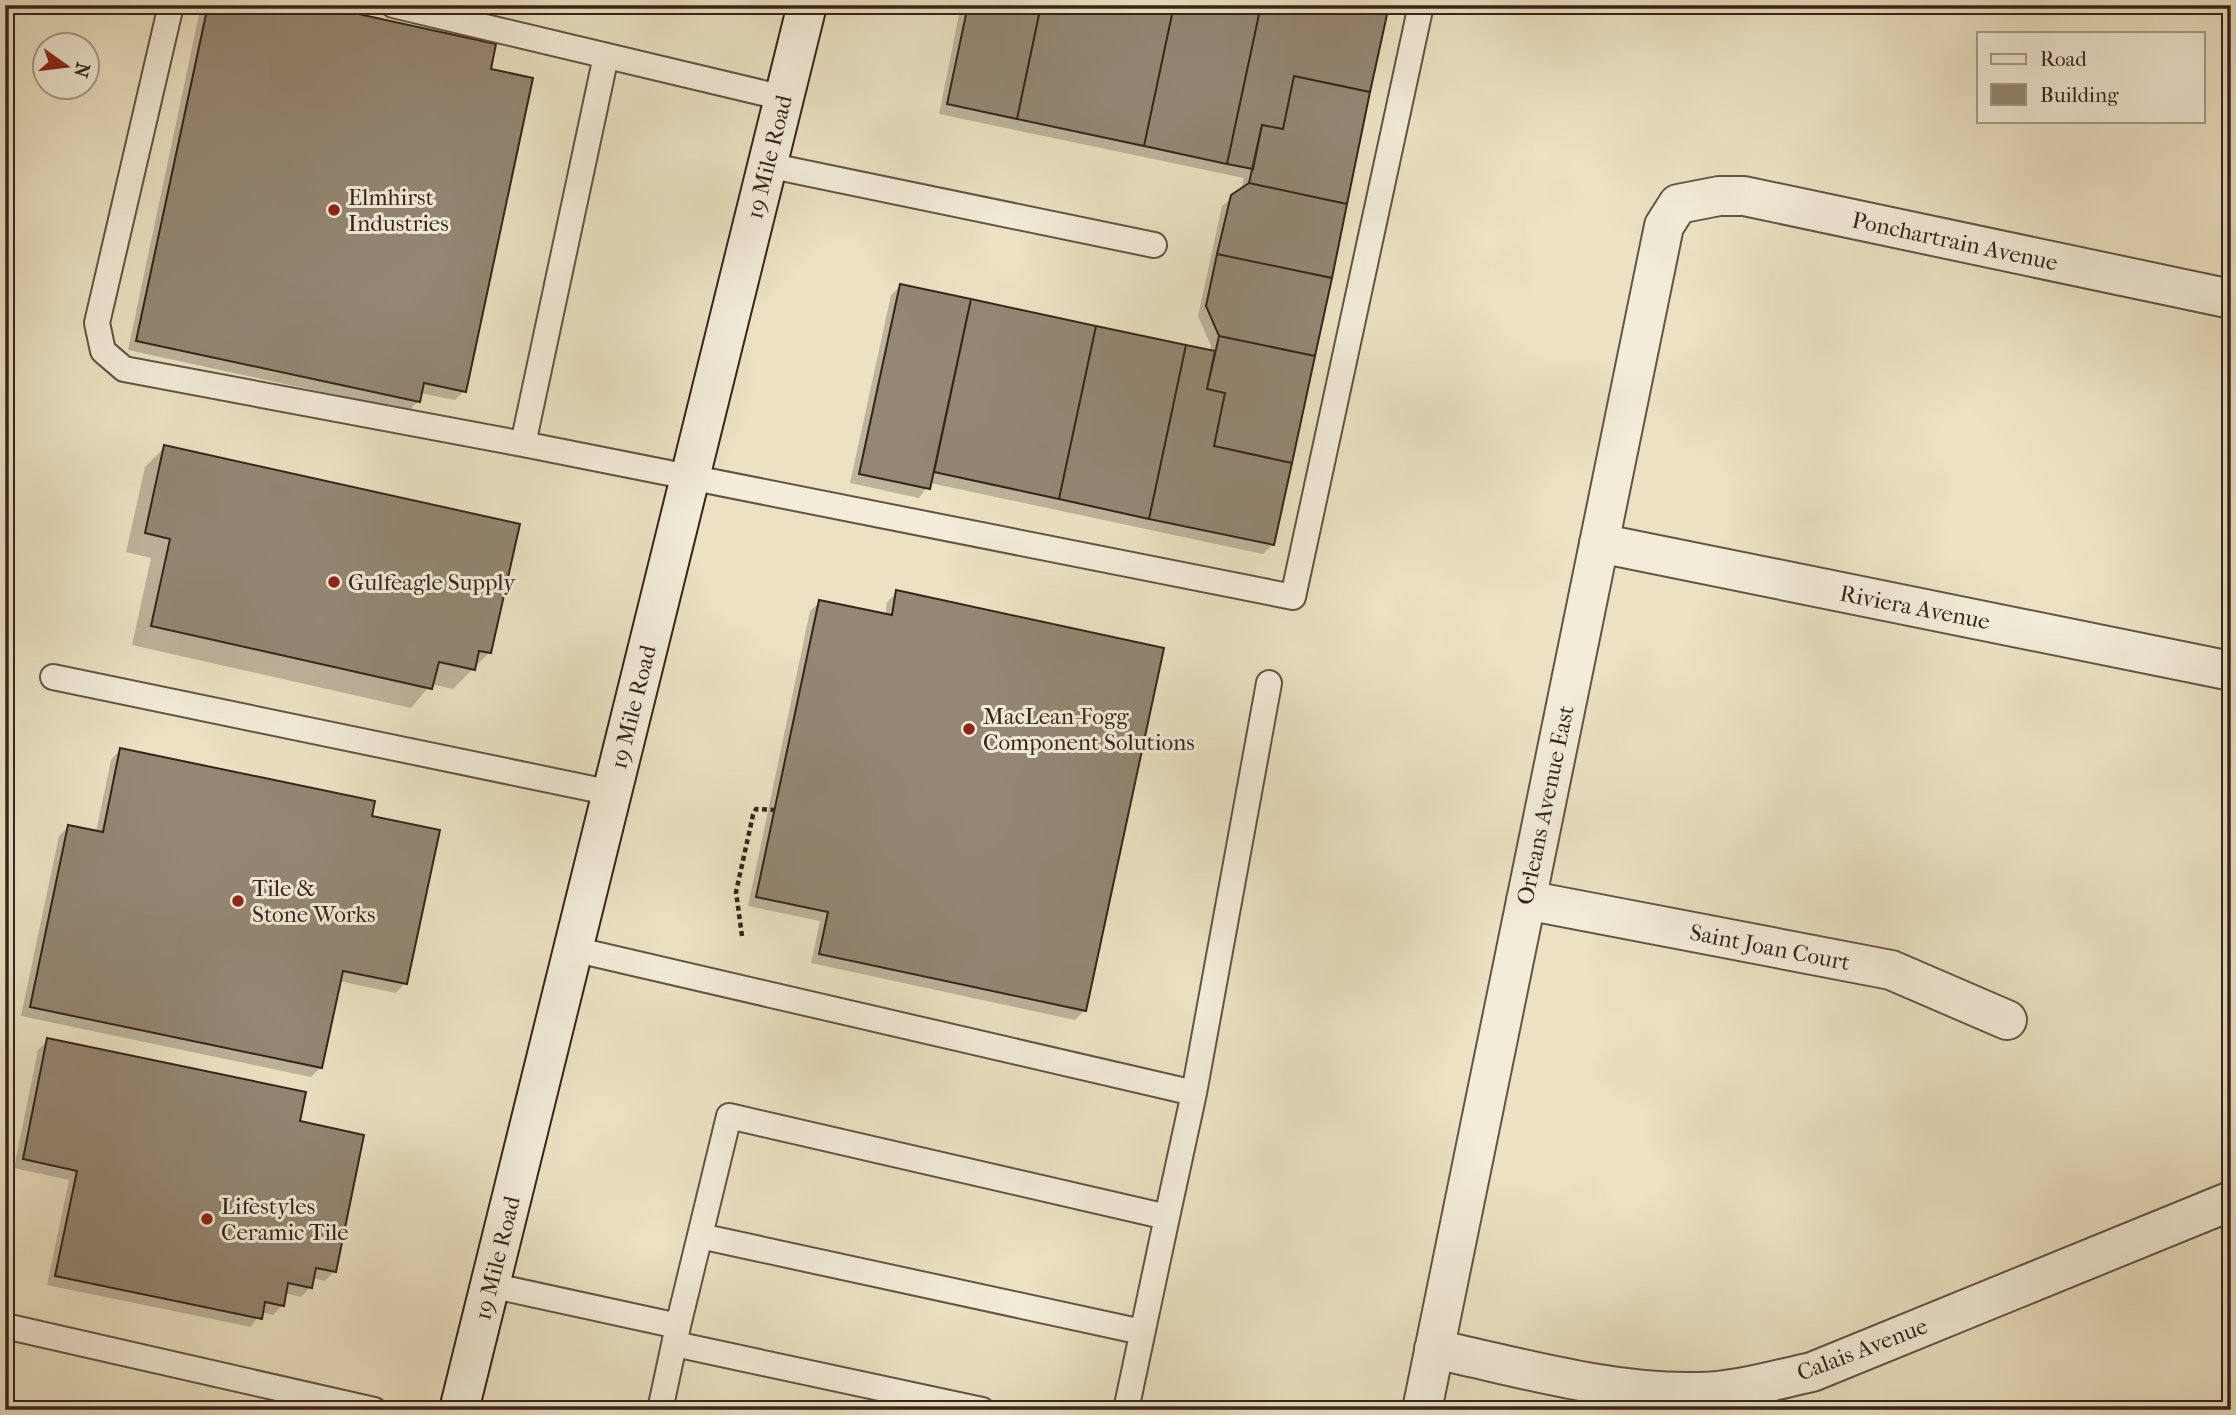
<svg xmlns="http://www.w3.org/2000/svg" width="2236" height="1415" font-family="'IM FELL French Canon',serif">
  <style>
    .shadow { fill: #0003 }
    .building { fill: #948773; stroke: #36241d; stroke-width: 2 }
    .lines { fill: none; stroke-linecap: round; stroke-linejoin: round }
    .lane-casing { stroke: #635446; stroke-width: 28 }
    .street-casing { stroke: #635446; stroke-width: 42 }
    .secondary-casing { stroke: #36241d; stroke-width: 42 }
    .path { stroke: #36241d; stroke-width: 4.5; stroke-dasharray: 5 3.5; stroke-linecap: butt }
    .lane { stroke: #f2ecd8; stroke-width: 24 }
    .street { stroke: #f2ecd8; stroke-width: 38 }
    .secondary { stroke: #f2ecd8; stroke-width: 38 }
    .poi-dot { fill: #8f2418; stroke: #f2ecd8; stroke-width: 2.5 }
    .labels { text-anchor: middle; stroke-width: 6; stroke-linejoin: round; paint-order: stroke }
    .street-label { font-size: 23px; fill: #36241d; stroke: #f2ecd8 }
    .poi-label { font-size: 23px; fill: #36241d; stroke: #f2ecd8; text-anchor: start }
  </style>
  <rect width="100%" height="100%" fill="#ebe2c3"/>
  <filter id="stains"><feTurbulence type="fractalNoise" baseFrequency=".00286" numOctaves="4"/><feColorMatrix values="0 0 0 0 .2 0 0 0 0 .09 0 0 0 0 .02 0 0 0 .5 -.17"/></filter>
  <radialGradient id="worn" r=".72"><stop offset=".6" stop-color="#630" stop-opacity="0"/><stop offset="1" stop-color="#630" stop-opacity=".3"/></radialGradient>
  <path class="shadow" d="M201 5H308L488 71 464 391 455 400 420 393 418 401 409 411 128 350Z
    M961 5H1359L1273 544 1263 554 930 483 919 498 850 483 891 295 900 286 1209 352 1211 346 1198 316 1222 206 1241 190 1244 178 939 114Z
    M165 447 489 653 453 689 431 684 411 708 132 645 151 558 126 552 145 467Z
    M897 592 1085 1010 1075 1020 811 963 820 921 748 906 810 611 820 602 885 616 887 602Z
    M120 750 370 817 405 983 396 993 339 981 321 1067 311 1077 21 1016 59 836 68 827 96 832 111 760Z
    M48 1040 298 1122 334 1271 325 1281 312 1278 310 1287 301 1297 285 1293 282 1305 273 1315 261 1312 251 1327 47 1285 69 1180 14 1168 38 1050Z"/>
  <path class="building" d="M208 5H317L496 44 491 69 533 78 466 392 424 383 420 402 136 341Z
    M968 5H1041L1017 119 947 104Z
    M1041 5H1174L1144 146 1017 119Z
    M1174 5H1261L1227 164 1144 146Z
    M1261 5H1367L1388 10 1370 92 1294 76 1283 129 1262 125 1253 169 1227 164Z
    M1294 76 1370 92 1347 204 1249 183 1262 125 1283 129Z
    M1249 183 1347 204 1332 278 1217 254 1231 195Z
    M1217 254 1332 278 1315 356 1219 336 1206 306Z
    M900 284 971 299 930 489 859 474Z
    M971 299 1096 326 1059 499 934 472Z
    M1096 326 1186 345 1149 519 1059 499Z
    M1219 336 1315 356 1292 463 1214 446 1225 393 1207 389Z
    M1186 345 1215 351 1207 389 1225 393 1214 446 1292 463 1274 545 1149 519Z
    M164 445 520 524 491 653 479 651 475 670 439 662 432 689 151 626 170 539 145 533Z
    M896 590 1164 648 1086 1011 819 954 828 912 756 897 819 600 892 615Z
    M120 748 375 801 372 816 440 830 407 984 343 971 322 1068 30 1007 68 825 103 832Z
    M47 1038 306 1092 300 1121 364 1135 336 1272 316 1268 312 1288 288 1283 284 1306 265 1302 262 1319 55 1276 77 1171 23 1159Z"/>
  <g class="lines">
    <defs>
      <path id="lane" d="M171 5 97 323 103 351 124 369 523 444 1293 597 1421 5
        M393 5 784 98
        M767 165 1154 245
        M523 444 606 56
        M53 677 612 793
        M573 949 1194 1093 1167 1217
        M1194 1093 1269 683
        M700 1236 1142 1332
        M490 1285 678 1326 660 1410
        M5 1326 374 1410
        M678 1326 729 1116 1167 1217 1126 1410
        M675 1344 982 1410"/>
      <path id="street" d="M1599 543 2231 671
        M1526 900 1891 970 2007 1020
        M1434 1349C1519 1367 1609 1394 1697 1392 1735 1392 1775 1380 1812 1372L2231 1201
        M1422 1410 1664 226 1678 204 1719 196H1744L2231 299"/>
      <path id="secondary" d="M459 1410 807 5"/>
    </defs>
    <use href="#lane" class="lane-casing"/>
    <use href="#street" class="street-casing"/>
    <use href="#secondary" class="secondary-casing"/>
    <path class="path" d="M742 936 736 892 753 815 756 809 774 810"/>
    <use href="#lane" class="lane"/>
    <use href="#street" class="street"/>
    <use href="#secondary" class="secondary"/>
  </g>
  <g class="poi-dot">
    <circle cx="334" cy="210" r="7"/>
    <circle cx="334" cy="582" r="7"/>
    <circle cx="969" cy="729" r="7"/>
    <circle cx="238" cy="901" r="7"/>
    <circle cx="207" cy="1219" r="7"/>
  </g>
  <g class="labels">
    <g class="street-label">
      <text transform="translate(769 157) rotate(-76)" y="8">19 Mile Road</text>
      <text transform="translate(1955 241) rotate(12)" y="8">Ponchartrain Avenue</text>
      <text transform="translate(1915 607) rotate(11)" y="8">Riviera Avenue</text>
      <text transform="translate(633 707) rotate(-76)" y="8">19 Mile Road</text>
      <text transform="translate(1545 805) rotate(-78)" y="8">Orleans Avenue East</text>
      <text transform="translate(1770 947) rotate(11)" y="8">Saint Joan Court</text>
      <text transform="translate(497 1258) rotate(-76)" y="8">19 Mile Road</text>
      <text transform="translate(1862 1349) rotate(-21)" y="8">Calais Avenue</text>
    </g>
    <g class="poi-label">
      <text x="348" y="205">Elmhirst<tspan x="348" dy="26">Industries</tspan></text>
      <text x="348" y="590">Gulfeagle Supply</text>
      <text x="983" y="724">MacLean-Fogg<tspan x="983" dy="26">Component Solutions</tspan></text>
      <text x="252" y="896">Tile &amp;<tspan x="252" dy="26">Stone Works</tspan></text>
      <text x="221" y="1214">Lifestyles<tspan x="221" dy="26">Ceramic Tile</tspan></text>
    </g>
  </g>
  <rect width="2236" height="1415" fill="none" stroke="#ebe2c3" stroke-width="28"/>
  <rect x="7" y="7" width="2222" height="1401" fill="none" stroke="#36241d" stroke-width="3.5"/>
  <rect x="14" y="14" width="2208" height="1387" fill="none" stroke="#36241d" stroke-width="2"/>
  <rect x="1977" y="32" width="228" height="91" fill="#f2ecd8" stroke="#a79c8d" stroke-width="2"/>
  <rect x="1991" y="54" width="35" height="10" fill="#f2ecd8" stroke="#a79c8d" stroke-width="2"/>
  <text x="2040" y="66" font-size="21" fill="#36241d">Road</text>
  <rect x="1991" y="84" width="35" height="21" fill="#948773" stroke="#a79c8d" stroke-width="2"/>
  <text x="2040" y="102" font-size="21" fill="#36241d">Building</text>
  <g transform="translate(66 66) rotate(104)"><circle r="33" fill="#f2ecd8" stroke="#a79c8d" stroke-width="2"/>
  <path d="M0-5L12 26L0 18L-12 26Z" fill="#8f2418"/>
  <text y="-10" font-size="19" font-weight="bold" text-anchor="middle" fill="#36241d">N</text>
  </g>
  <rect width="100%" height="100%" filter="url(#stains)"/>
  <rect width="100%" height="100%" fill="url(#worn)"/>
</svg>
